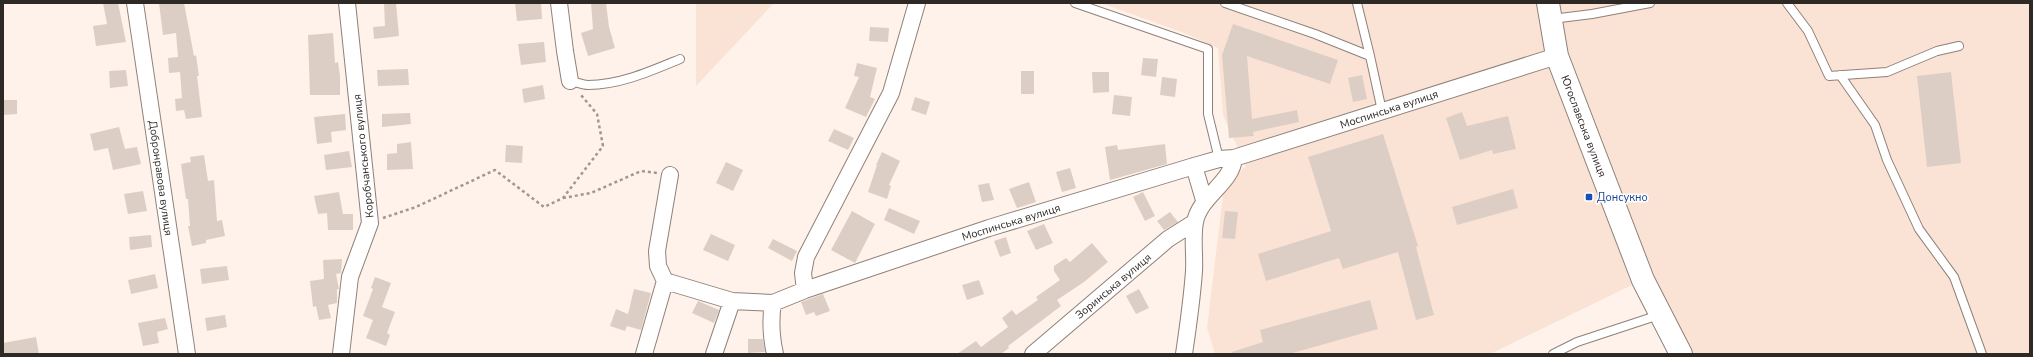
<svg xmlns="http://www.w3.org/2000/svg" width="2033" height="357" font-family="'Nunito Sans',sans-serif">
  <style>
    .built { fill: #fae3d5 }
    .building { fill: #ddcec5 }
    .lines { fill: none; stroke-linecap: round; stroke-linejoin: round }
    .lane-casing { stroke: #8f8178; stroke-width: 10 }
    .street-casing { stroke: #8f8178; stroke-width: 18 }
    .secondary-casing { stroke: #8f8178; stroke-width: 24 }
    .path { stroke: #a19791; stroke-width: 2.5; stroke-dasharray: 3 3; stroke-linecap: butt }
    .lane { stroke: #fff; stroke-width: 8 }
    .street { stroke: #fff; stroke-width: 16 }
    .secondary { stroke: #fff; stroke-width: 22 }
    .transit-dot { fill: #1a4fb4; stroke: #fff; stroke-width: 1.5 }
    .labels { text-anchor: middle; stroke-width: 3; stroke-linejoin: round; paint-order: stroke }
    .street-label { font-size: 11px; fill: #2f2926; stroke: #fff }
    .transit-label { font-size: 11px; fill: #164399; stroke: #fff; text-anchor: start }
  </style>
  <rect width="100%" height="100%" fill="#fef2ea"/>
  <path class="built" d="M696 3H774L696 86Z
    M1101 3H1540L1636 283 1490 354H1215L1207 328 1224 187 1246 166 1223 115 1218 48 1184 33Z
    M1555 3H2030V354H1690L1667 311 1565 54Z"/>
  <path class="building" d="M103 3H118L126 42 96 46 93 26 107 24Z
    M159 3H184L194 56 196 55 199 76H197L202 117 186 119 184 110 176 111 175 99 182 98 180 72 169 73 168 58 178 57 176 33 163 35Z
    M384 3H396L399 36 374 39 373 27 385 26Z
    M515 3H541L542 19 517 21Z
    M591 3H606L609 27 615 48 588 56 581 33 593 29Z
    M1233 24 1338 60 1330 84 1247 56 1252 119 1297 110 1299 122 1253 132 1254 136 1229 138 1222 55Z
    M870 27 889 28 888 42 869 41Z
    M333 33 335 63 338 62 340 76V95H310L308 35Z
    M544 42 546 62 521 65 518 44Z
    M1143 58 1158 59 1156 77 1141 75Z
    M857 63 877 68 870 97 875 99 866 117 845 108 859 77 854 76Z
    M408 69 409 85 378 86 377 70Z
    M126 70 128 86 110 88 109 71Z
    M1021 71H1034V94H1021Z
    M1092 72H1109V92L1093 93Z
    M1951 72 1961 163 1927 167 1917 76Z
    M1362 75 1367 99 1353 102 1348 78Z
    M1162 77 1177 79 1175 97 1160 95Z
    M543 85 545 99 524 103 522 89Z
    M1114 95 1132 97 1130 116 1112 114Z
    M915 97 930 102 926 115 911 110Z
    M3 100H17V114L3 115Z
    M1462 112 1467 126 1508 116 1516 149 1493 154 1492 150 1460 160 1446 118Z
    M410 113 411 124 382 127V114Z
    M345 114 346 130 331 132 332 142 317 144 314 117Z
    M119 127 125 149 137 147 141 164 113 170 108 148 94 151 90 134Z
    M834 129 854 138 848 150 828 141Z
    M1383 134 1418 246 1416 247 1434 315 1416 320 1398 252 1343 269 1339 258 1266 281 1258 254 1331 231 1308 157Z
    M411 142 413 169 387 170V154L397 153V144Z
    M1165 144 1167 164 1110 180 1105 147 1117 145 1118 150Z
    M506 145 523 146 522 163 505 162Z
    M349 151 352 167 326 170 324 155Z
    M882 152 900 161 889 185 891 186 887 199 868 192 877 165H876Z
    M204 155 208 181 214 180 217 221 222 220 225 236 206 240V243L192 246 188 226H190L188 199H186L181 164 191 162 190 157Z
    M726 162 743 170 733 191 716 183Z
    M1070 168 1076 188 1062 192 1056 172Z
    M1029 182 1036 202 1017 208 1009 189Z
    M989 183 994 200 982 202 978 185Z
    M1513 189 1518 208 1457 225 1452 207Z
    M143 191 147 211 128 214 124 194Z
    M339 192 343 214H353V230H328L327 213 318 214 314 196Z
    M1143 192 1155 216 1145 221 1133 197Z
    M889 208 920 221 914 234 884 220Z
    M852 211 875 224 855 263 831 250Z
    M1225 211 1238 212 1235 239 1222 238Z
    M1170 212 1178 222 1164 230 1157 221Z
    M1044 224 1053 243 1036 250 1027 231Z
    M711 234 735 245 728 261 703 250Z
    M151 235 152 247 130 250 129 237Z
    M1006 237 1011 253 1000 257 994 241Z
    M773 239 797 251 792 261 768 248Z
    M1092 243 1108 262 1084 282 1057 300 1061 306 1008 346 1009 348 1001 354H957L976 341 981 347 1008 327 1002 318 1012 310 1016 315 1038 300 1036 297 1060 280 1054 271V266L1066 258 1070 262Z
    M342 259 341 273 336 274 339 289H337V303L328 305 331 318 319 320 316 306 313 307 310 281 324 279 323 260Z
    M227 266 229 280 202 284 200 269Z
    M155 274 158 288 131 294 128 280Z
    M375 277 391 283 382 307 395 312 387 333 390 335 386 346 366 338 373 320 363 316 373 289 371 288Z
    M979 280 984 294 967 300 962 285Z
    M634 289 651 293 641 330 627 326 625 331 610 326 616 309 628 314Z
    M1139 289 1149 308 1136 314 1126 296Z
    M823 294 830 311 816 316 814 312 806 315 801 302Z
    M1370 300 1378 329 1289 354H1233L1232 352 1263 342 1260 330Z
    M698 301 719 310 714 323 692 313Z
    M225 315 227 327 207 331 205 318Z
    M165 318 168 329 157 332 159 343 143 346 138 323Z
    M36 337 39 354H4L3 343Z
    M748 339H763L765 352 748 353Z"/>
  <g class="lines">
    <defs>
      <path id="lane" d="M1075 3 1208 49V114L1219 159
        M1225 3 1315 34 1370 56 1382 111
        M1357 3 1370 56
        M1787 3 1808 31 1829 76 1887 72 1937 51 1959 46
        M1552 19 1592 14 1650 3
        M1840 75 1875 125 1887 160 1919 229 1954 277 1982 354
        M570 81C576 82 583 85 588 85 620 85 651 71 680 59
        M1553 354 1577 342 1659 315"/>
      <path id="street" d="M135 3 187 354
        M559 3 565 51 570 81
        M1194 166 1204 200
        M665 281 732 301 773 303 805 290 989 228 1194 166 1219 159 1234 158 1557 56
        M665 281 658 266 657 251 670 175
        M805 290 803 273 806 257 891 93 917 3
        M773 303C770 321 771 336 775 354
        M341 354 350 277 370 223 347 3
        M644 354 665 281
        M714 354 732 301
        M1033 354 1168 239 1195 222
        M1184 354C1188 327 1192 299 1194 271 1195 255 1192 238 1195 222 1200 196 1232 183 1234 158"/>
      <path id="secondary" d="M1548 3 1557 56 1643 280 1681 354"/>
    </defs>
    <use href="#lane" class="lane-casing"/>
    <use href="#street" class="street-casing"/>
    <use href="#secondary" class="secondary-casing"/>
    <path class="path" d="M563 198 591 193 641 171 657 173
      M383 218 416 207 495 170 544 207 563 198 603 146 597 114 581 95"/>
    <use href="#lane" class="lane"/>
    <use href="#street" class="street"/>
    <use href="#secondary" class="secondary"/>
  </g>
  <rect class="transit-dot" x="1585" y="193" width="8" height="8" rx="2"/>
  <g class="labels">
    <g class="street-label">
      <text transform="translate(1389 109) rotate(-18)" y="4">Моспинська вулиця</text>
      <text transform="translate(1584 126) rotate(69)" y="4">Югославська вулиця</text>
      <text transform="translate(363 156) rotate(-96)" y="4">Коробчанського вулиця</text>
      <text transform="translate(161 178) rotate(82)" y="4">Добронравова вулиця</text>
      <text transform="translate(1011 222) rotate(-17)" y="4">Моспинська вулиця</text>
      <text transform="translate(1113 286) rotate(-40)" y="4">Зоринська вулиця</text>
    </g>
    <g class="transit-label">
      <text x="1597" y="201">Донсукно</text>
    </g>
  </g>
  <rect width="2033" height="357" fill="none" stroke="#2f2926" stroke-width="8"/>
</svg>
